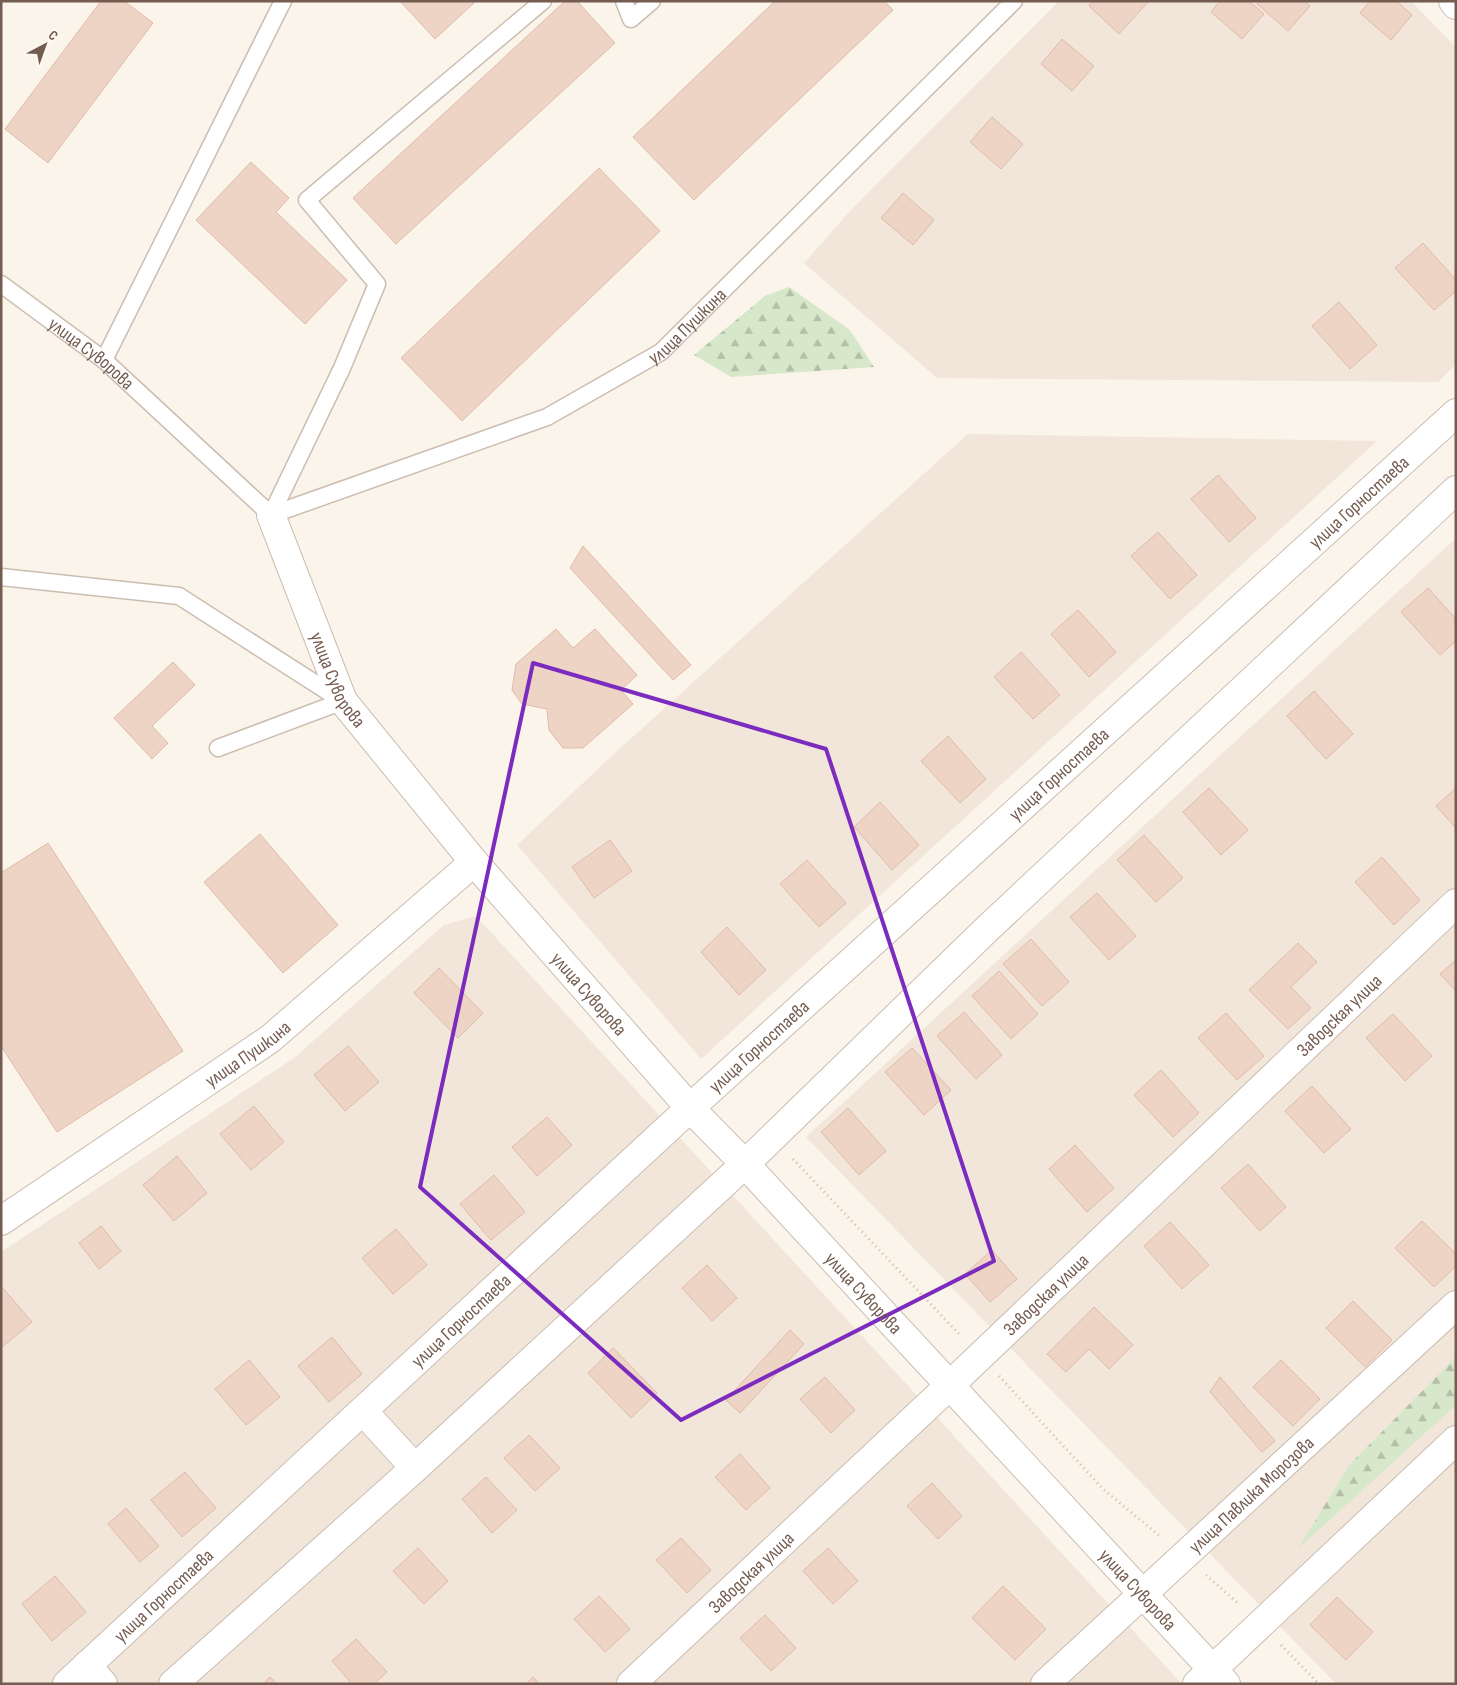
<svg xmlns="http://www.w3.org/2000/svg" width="1457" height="1685" font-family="'Sofia Sans Condensed',sans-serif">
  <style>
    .residential { fill: #f2e6da }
    .forest { fill: url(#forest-firs) }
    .building { fill: #eed4c5; stroke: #dfbba7 }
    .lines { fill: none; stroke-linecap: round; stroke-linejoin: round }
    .lane-casing { stroke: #ccbdb1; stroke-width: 19 }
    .street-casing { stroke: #ccbdb1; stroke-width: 30 }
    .path { stroke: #d3b8a8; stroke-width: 3; stroke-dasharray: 1 4; stroke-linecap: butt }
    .lane { stroke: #fff; stroke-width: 16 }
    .street { stroke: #fff; stroke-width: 28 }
    .marked { fill: none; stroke: #7b2cbf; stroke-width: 4; stroke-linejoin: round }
    .labels { text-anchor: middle; stroke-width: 4.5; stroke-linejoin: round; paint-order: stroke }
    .street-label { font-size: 19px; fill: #745c50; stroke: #fef8f1 }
  </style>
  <defs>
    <pattern id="forest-firs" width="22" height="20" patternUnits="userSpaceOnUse" patternTransform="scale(1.25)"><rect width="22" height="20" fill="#d7e8ca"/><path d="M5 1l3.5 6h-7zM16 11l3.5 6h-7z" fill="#b3bfa6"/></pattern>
  </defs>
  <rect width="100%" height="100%" fill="#fbf4eb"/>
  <path class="residential" d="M1059 1H1411L1456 47V364L1438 382 937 378 804 263 852 209Z
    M968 434 1377 441 701 1059 517 845 616 752Z
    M1456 538V1684H1336L806 1137Z
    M476 916 1182 1684H1V1252L294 1058 444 925Z"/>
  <path class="forest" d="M789 287 850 330 874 367 731 377 694 355 765 296Z
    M1456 1357V1405L1298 1549 1349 1465Z"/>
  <path class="building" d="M101 1H124L153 23 48 163 5 129Z
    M400 1H476L435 39Z
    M565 1H577L615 43 396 244 353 198Z
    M775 1H884L893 10 694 200 633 137Z
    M1093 1H1149L1119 34 1089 6Z
    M1220 1H1249L1264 14 1242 39 1211 12Z
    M1259 1H1304L1310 6 1288 31 1257 4Z
    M1370 1H1396L1412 15 1391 40 1360 13Z
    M1062 39 1094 66 1072 91 1041 64Z
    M992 117 1023 144 1001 169 970 142Z
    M251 162 289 198 276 212 347 280 305 324 196 220Z
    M599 168 660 231 462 421 401 358Z
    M903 193 934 220 913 245 881 218Z
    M1423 243 1456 280V291L1434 310 1395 268Z
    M1339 302 1377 345 1350 369 1312 326Z
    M1218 475 1256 518 1229 542 1191 499Z
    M1158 532 1197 575 1170 599 1131 556Z
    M583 546 691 665 673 680 570 568Z
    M1428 588 1456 619V641L1440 655 1401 612Z
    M1078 610 1116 652 1089 677 1051 634Z
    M556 629 573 648 595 629 637 675 621 690 633 704 583 748H563L549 730 547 709 522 704 512 690 516 664Z
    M1021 652 1060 695 1033 719 994 677Z
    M173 662 195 685 152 726 168 743 152 759 114 718Z
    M1314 691 1353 734 1326 759 1287 716Z
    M948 736 986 779 960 803 921 761Z
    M1209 788 1248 830 1221 855 1183 812Z
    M1456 788V828L1436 806Z
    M880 802 919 845 892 870 854 827Z
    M260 834 338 925 283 973 204 882Z
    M1144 835 1183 878 1156 902 1117 860Z
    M610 840 632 871 594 898 572 867Z
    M48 843 183 1051 57 1132 1 1046V873Z
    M1382 857 1420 900 1394 925 1355 882Z
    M807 860 846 903 819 927 780 884Z
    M1097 893 1136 936 1109 960 1070 917Z
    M727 927 766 970 739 995 701 952Z
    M1031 939 1069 982 1042 1006 1003 964Z
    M1298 943 1317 962 1291 987 1311 1008 1288 1029 1249 990Z
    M1456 960V991L1440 974Z
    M439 968 483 1013 458 1038 414 993Z
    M999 971 1038 1014 1011 1039 972 996Z
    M964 1012 1002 1055 976 1079 937 1036Z
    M1226 1013 1264 1056 1237 1080 1198 1038Z
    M1393 1014 1432 1056 1405 1081 1366 1038Z
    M348 1046 379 1082 345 1111 314 1075Z
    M912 1048 951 1090 924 1115 885 1072Z
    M1161 1070 1199 1113 1173 1137 1134 1095Z
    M1312 1086 1351 1129 1324 1153 1285 1111Z
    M254 1106 284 1142 251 1170 220 1134Z
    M848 1108 886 1151 859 1175 821 1132Z
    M547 1117 572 1145 537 1176 512 1147Z
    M1075 1145 1114 1188 1087 1212 1049 1169Z
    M177 1156 207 1193 174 1221 143 1185Z
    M1248 1164 1286 1207 1260 1231 1221 1188Z
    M494 1175 525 1212 491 1240 460 1204Z
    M1422 1221 1456 1254V1266L1434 1287 1395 1248Z
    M1170 1222 1209 1265 1182 1289 1144 1246Z
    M101 1226 121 1251 99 1269 79 1243Z
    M396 1229 427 1265 393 1294 362 1258Z
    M992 1250 1017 1279 990 1302 965 1274Z
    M707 1265 737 1298 712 1321 682 1288Z
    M1 1286 32 1322 1 1348Z
    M1353 1301 1392 1340 1365 1367 1326 1328Z
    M1094 1307 1133 1345 1109 1369 1089 1349 1066 1372 1047 1354Z
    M790 1330 804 1344 740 1413 726 1400Z
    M332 1337 362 1374 329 1402 298 1366Z
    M613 1348 657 1393 631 1418 588 1373Z
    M249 1360 280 1397 246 1425 215 1389Z
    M1281 1360 1320 1399 1293 1426 1253 1387Z
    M825 1377 855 1410 831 1433 800 1399Z
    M1220 1377 1275 1441 1262 1452 1210 1392Z
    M529 1435 560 1468 535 1491 504 1458Z
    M740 1454 770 1488 746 1510 715 1477Z
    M185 1472 216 1508 182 1537 151 1500Z
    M486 1477 517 1510 492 1533 462 1499Z
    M932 1483 962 1516 938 1539 907 1506Z
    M126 1508 159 1546 140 1562 108 1524Z
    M681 1538 711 1570 687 1593 656 1560Z
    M418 1548 448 1581 424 1604 393 1571Z
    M828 1548 858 1581 833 1604 803 1571Z
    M55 1576 86 1612 52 1641 22 1604Z
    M1003 1586 1046 1629 1015 1660 972 1618Z
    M599 1596 630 1629 605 1652 574 1619Z
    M1337 1597 1373 1632 1346 1660 1310 1625Z
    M765 1615 796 1648 771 1671 740 1638Z
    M356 1639 387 1672 374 1684H352L332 1661Z
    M270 1677 277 1684H263Z
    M533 1677 539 1684H526Z"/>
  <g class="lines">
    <defs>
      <g id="lane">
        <path d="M624 1 631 19 652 1"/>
        <path id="s1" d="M1 284 104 360 271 515"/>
        <path d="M104 360 283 1"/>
        <path id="s2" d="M271 515 547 417 661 352 1014 1"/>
        <path d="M271 515 342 368 377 284 307 200 543 1"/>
        <path d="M1 577 179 596 341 700"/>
        <path d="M218 748 343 701"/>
      </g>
      <g id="street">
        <path d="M1453 1 1456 5"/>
        <path id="s3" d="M271 515 343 701 474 862 690 1108 745 1164 1226 1684"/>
        <path id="s4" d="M1 1221 270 1039 474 862"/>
        <path d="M363 1411 415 1468"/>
        <path d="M87 1665 103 1684"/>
        <path id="s5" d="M67 1684 690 1108 1456 413"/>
        <path d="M173 1684 415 1468 745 1164 988 928 1456 490"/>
        <path id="s6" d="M631 1684 949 1386 1456 903"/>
        <path id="s7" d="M1045 1684 1456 1305"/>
        <path d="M1197 1684 1456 1440"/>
      </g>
    </defs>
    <use href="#lane" class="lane-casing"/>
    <use href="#street" class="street-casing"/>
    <path class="path" d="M793 1159 960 1335
      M999 1376 1103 1489 1161 1537
      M1206 1575 1239 1604
      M1281 1645 1319 1684"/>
    <use href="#lane" class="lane"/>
    <use href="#street" class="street"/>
  </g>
  <path class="marked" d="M533 663 826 749 994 1261 681 1420 420 1187Z"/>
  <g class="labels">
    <g class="street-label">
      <text dy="7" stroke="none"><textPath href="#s2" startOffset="461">улица Пушкина</textPath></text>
      <text dy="7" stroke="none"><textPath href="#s1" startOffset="114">улица Суворова</textPath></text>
      <text dy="7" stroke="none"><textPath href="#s5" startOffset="1751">улица Горностаева</textPath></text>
      <text dy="7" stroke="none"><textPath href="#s3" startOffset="178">улица Суворова</textPath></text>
      <text dy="7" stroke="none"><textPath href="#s5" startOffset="1346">улица Горностаева</textPath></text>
      <text dy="7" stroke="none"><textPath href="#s3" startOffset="582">улица Суворова</textPath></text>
      <text dy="7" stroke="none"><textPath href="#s6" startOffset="974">Заводская улица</textPath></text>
      <text dy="7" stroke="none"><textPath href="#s5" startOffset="941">улица Горностаева</textPath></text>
      <text dy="7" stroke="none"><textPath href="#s4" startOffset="298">улица Пушкина</textPath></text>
      <text dy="7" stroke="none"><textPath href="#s3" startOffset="988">улица Суворова</textPath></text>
      <text dy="7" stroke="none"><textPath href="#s6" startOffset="569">Заводская улица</textPath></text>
      <text dy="7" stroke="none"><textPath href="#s5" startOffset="536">улица Горностаева</textPath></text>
      <text dy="7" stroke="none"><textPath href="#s7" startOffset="280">улица Павлика Морозова</textPath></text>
      <text dy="7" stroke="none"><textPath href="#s6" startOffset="164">Заводская улица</textPath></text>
      <text dy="7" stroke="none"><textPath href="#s3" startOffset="1392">улица Суворова</textPath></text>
      <text dy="7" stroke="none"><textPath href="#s5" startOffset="131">улица Горностаева</textPath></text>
    </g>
  </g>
  <rect width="1457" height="1685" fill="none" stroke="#745c50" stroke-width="5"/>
  <g transform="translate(45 45) rotate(41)" stroke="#fef8f1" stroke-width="4" paint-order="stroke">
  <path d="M0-4L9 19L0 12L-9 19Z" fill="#745c50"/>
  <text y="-8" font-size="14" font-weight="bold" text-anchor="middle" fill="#745c50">С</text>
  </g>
</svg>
